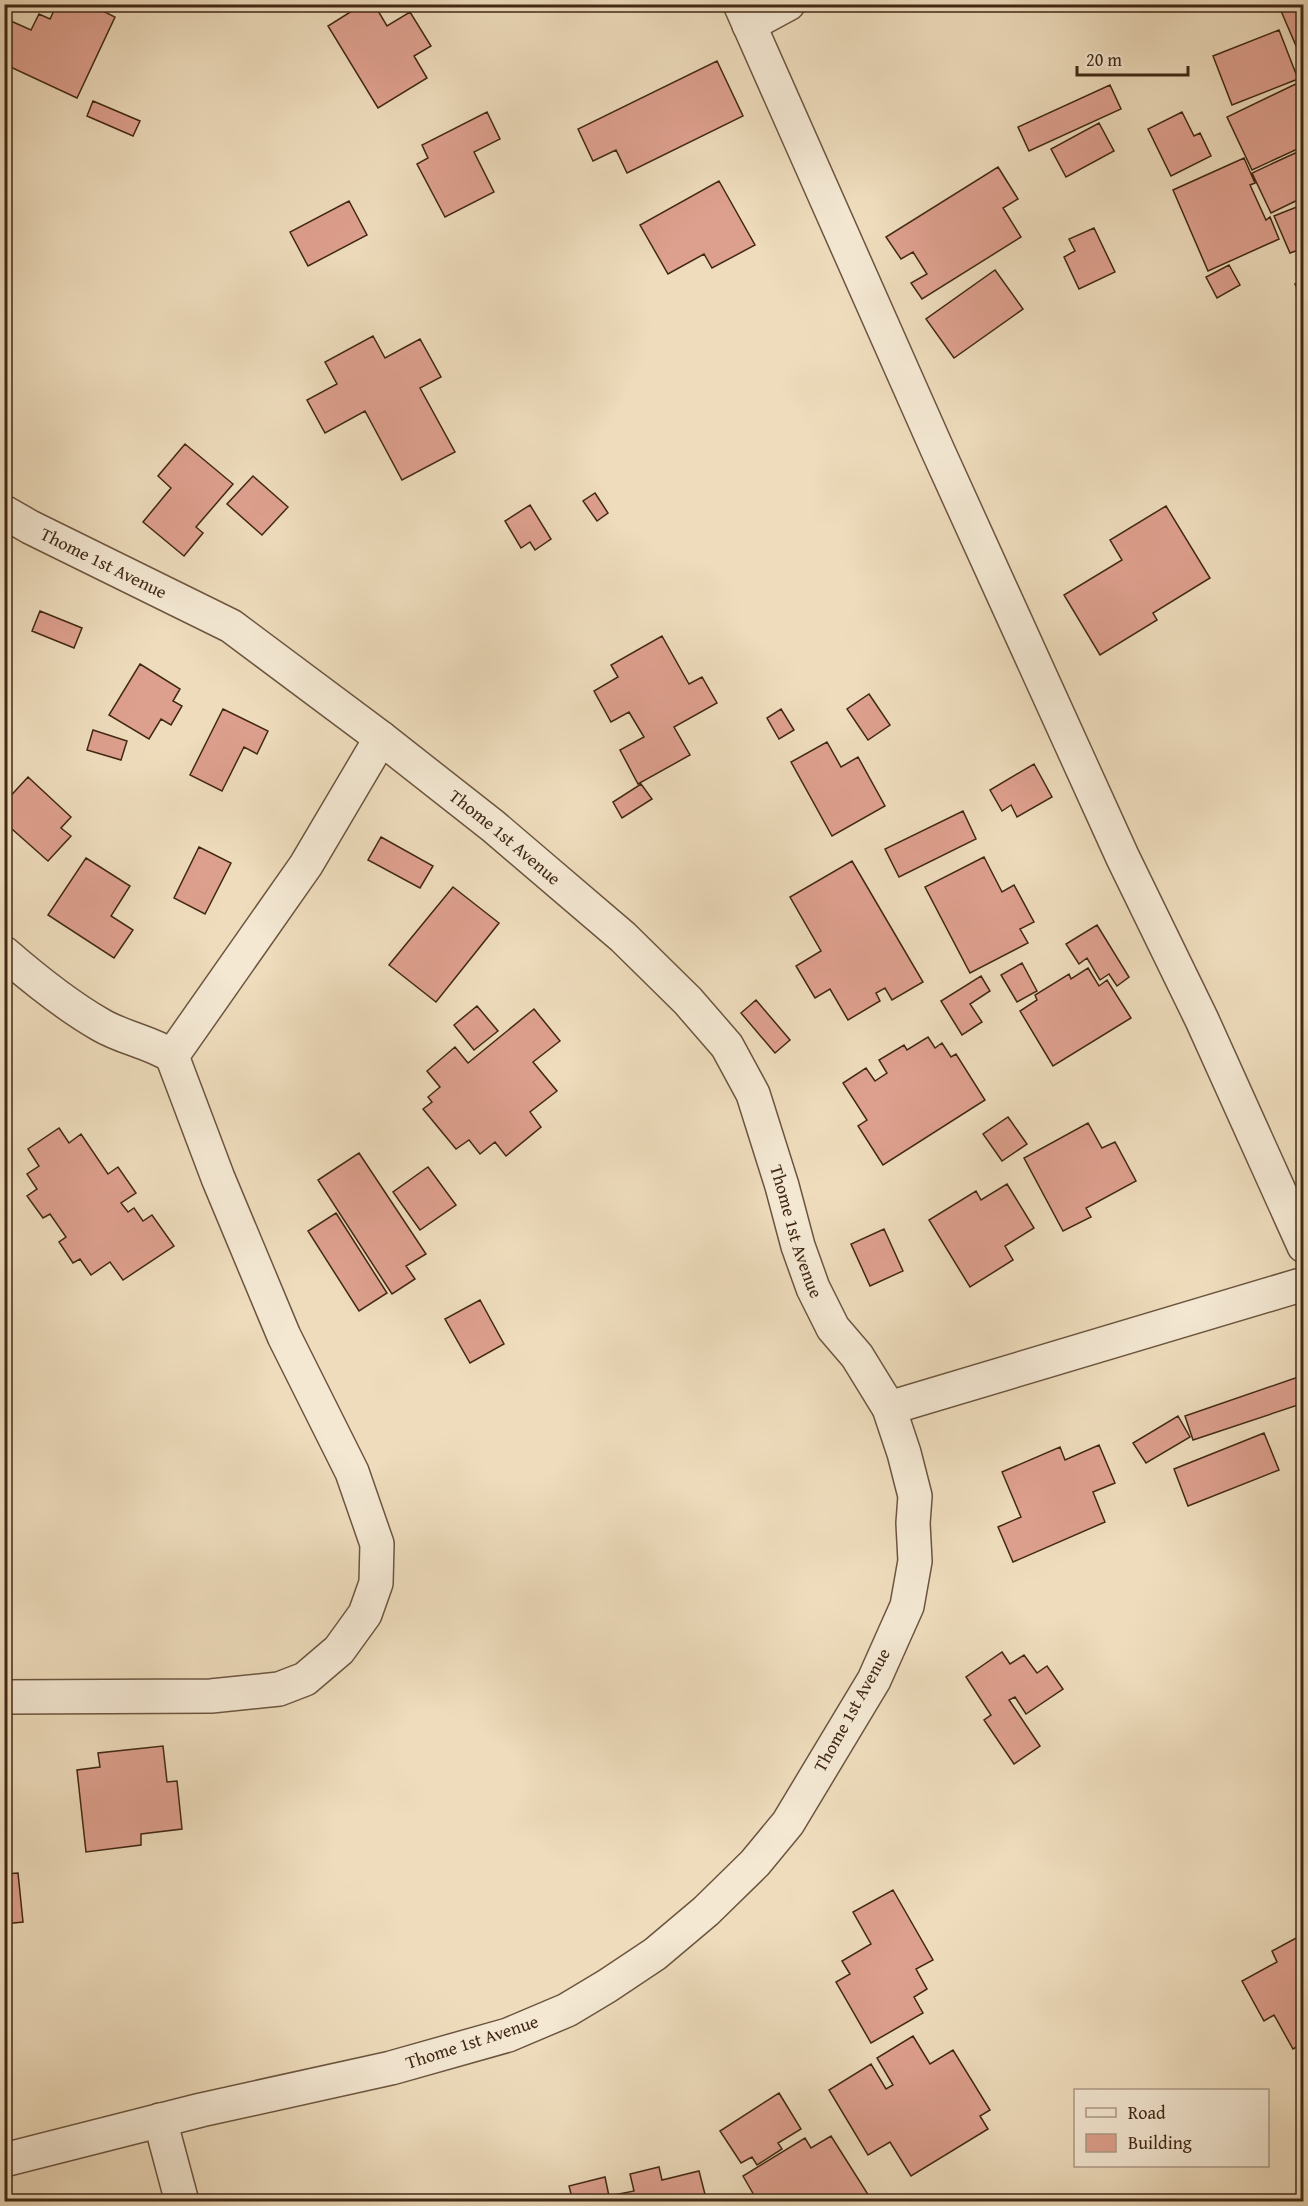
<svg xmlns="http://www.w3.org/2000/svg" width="1308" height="2206" font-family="'Gentium Book Plus',serif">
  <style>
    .building { fill: #dea08e; stroke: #412815; stroke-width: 1.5 }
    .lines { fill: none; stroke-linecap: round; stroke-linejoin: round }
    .street-casing { stroke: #6c553f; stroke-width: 36 }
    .street { stroke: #f4e8d3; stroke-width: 33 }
    .labels { text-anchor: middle; stroke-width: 6; stroke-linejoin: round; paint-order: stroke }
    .street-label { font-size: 18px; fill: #412815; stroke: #f4e8d3 }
  </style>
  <rect width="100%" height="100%" fill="#eedcbc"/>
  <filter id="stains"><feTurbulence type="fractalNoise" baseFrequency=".00333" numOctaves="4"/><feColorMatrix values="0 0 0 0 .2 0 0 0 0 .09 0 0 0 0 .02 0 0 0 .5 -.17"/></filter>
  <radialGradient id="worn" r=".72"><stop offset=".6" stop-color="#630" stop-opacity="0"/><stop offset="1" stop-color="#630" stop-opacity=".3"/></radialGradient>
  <path class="building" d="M57 4H89L115 17 77 98 4 64V18L31 30 39 14 50 19Z
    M363 4H374L387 26 410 12 431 46 414 56 427 78 378 108 328 26Z
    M1278 4H1304V54L1300 55Z
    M1279 30 1298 79 1232 105 1213 56Z
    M717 61 743 116 627 173 616 150 593 161 578 129Z
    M1302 81 1304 146 1252 170 1227 117Z
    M1110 85 1121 109 1029 151 1018 127Z
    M93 101 140 121 133 136 87 116Z
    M487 112 500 139 474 152 494 192 445 217 417 164 428 158 422 145Z
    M1182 112 1194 136 1200 133 1211 156 1171 176 1148 129Z
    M1099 123 1114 151 1066 177 1051 149Z
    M1304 149V197L1271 213 1252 173Z
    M1244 158 1255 183 1250 185 1266 220 1270 217 1279 239 1208 271 1173 190Z
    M998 167 1018 199 1003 208 1021 237 922 299 911 283 927 274 913 252 901 259 886 237Z
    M719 181 755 245 712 268 704 254 668 274 640 225Z
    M349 201 367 235 308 266 290 232Z
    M1304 204V248L1290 253 1274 216Z
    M1094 228 1115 272 1079 289 1064 257 1075 251 1069 239Z
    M1229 265 1240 285 1217 298 1206 277Z
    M995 270 1023 309 954 358 926 319Z
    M1304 281V303L1295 284Z
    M373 336 385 358 420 339 441 377 420 388 455 452 402 480 365 411 325 433 307 400 337 384 325 362Z
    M185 444 233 484 196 527 203 533 184 556 143 522 171 488 158 476Z
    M253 476 288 507 262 535 227 504Z
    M595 493 608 513 597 521 583 501Z
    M530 505 551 539 535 550 530 542 521 548 505 521Z
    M1166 506 1210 578 1153 613 1157 620 1100 655 1064 595 1122 560 1110 540Z
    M40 611 82 628 74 648 32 631Z
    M662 636 689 684 702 677 717 703 674 727 690 755 638 784 620 750 644 737 629 712 611 722 594 691 618 677 611 665Z
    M140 664 180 689 173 701 182 706 171 725 161 719 149 739 109 715Z
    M869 694 890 725 868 740 847 709Z
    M223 709 268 731 257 754 244 747 222 791 190 775Z
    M781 709 794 730 779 739 767 718Z
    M93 730 127 741 121 760 87 750Z
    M827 742 841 767 858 757 885 806 832 836 791 762Z
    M1034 764 1052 797 1017 817 1011 805 1002 811 990 790Z
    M28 777 71 817 61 828 71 836 48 861 4 822V803Z
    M641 784 652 799 622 818 613 802Z
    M963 811 976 839 899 877 885 849Z
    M381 837 433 866 420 888 368 860Z
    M199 847 231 863 205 914 174 898Z
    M984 857 1002 892 1014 885 1034 922 1020 929 1028 943 970 973 925 887Z
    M86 858 130 886 111 916 133 930 114 958 48 915Z
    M852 861 923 982 892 1000 885 988 876 993 880 1001 848 1020 830 989 815 998 796 966 821 951 790 897Z
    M453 887 499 923 436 1002 389 965Z
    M1097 925 1129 977 1117 986 1109 974 1100 980 1087 958 1079 964 1066 944Z
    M1022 963 1037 991 1017 1002 1001 975Z
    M1088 968 1099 986 1107 980 1131 1018 1053 1066 1020 1011 1037 1000 1035 995 1069 974 1071 979Z
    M981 976 990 991 970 1004 982 1022 962 1035 941 1001Z
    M756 1000 790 1040 775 1053 741 1013Z
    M477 1006 498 1031 474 1050 454 1025Z
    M534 1009 560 1041 533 1062 557 1091 530 1112 541 1127 506 1156 495 1142 480 1154 469 1140 456 1149 423 1109 432 1102 428 1097 440 1087 427 1071 455 1047 468 1063Z
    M928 1037 935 1048 942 1043 951 1057 956 1054 985 1100 883 1165 858 1126 867 1120 843 1083 866 1068 875 1081 887 1073 879 1060 904 1045 907 1050Z
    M1008 1117 1027 1144 1002 1161 983 1134Z
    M1088 1123 1102 1148 1115 1142 1136 1181 1086 1208 1091 1217 1063 1231 1024 1158Z
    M59 1128 69 1143 81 1134 108 1174 118 1167 136 1193 121 1203 128 1212 134 1208 143 1221 152 1215 174 1246 123 1280 110 1262 91 1275 80 1259 73 1263 59 1242 66 1237 50 1214 43 1218 27 1196 37 1189 27 1174 39 1166 28 1149Z
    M359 1153 426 1254 406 1266 415 1279 392 1294 318 1180Z
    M428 1167 456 1205 420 1230 393 1192Z
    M1007 1184 1034 1228 1005 1246 1013 1260 970 1287 929 1220 976 1191 981 1200Z
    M336 1213 387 1293 359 1311 308 1231Z
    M884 1229 903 1271 870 1286 851 1244Z
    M480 1300 504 1344 470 1363 445 1319Z
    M1304 1375V1403L1193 1440 1185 1416Z
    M1178 1416 1190 1437 1146 1463 1133 1443Z
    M1264 1433 1279 1470 1188 1506 1174 1469Z
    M1099 1445 1115 1483 1093 1492 1105 1522 1013 1562 998 1527 1021 1517 1002 1472 1060 1447 1065 1460Z
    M1002 1652 1010 1664 1024 1655 1037 1673 1047 1666 1063 1689 1026 1714 1015 1697 1009 1700 1040 1746 1014 1764 984 1720 991 1715 966 1677Z
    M163 1746 167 1782 177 1781 182 1829 141 1834V1845L86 1852 77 1770 100 1767 98 1753Z
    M18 1873 23 1922 4 1924V1874Z
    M893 1890 933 1960 916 1969 927 1989 914 1997 923 2013 871 2043 836 1982 850 1974 842 1961 871 1944 853 1912Z
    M1298 1937 1304 1946V2043L1293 2049 1274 2015 1264 2021 1242 1981 1277 1962 1272 1951Z
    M913 2036 930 2064 953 2050 990 2110 980 2116 988 2129 911 2176 890 2142 868 2155 829 2090 871 2064 886 2089 893 2085 877 2058Z
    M779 2093 801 2129 778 2143 782 2149 757 2165 752 2157 741 2163 720 2131Z
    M831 2136 869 2196 861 2202H758L743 2176 805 2138 811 2148Z
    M659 2167 662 2180 699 2171 707 2202H573L569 2186 605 2177 609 2196 634 2191 630 2174Z"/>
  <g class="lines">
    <defs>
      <g id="street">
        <path d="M740 4 938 451 1123 858 1202 1020 1304 1246"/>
        <path d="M749 25 788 4"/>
        <path id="s1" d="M4 512 30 527 231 626 381 738 493 826 623 937 688 1001 727 1046 753 1094 782 1186 798 1246 813 1288 833 1328 857 1356 889 1408 904 1453 915 1496 913 1523 915 1561 907 1606 874 1680 788 1823 755 1863 706 1911 655 1954 607 1986 567 2010 508 2035 391 2068 201 2110 4 2160"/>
        <path d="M4 953C34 979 66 1005 101 1025 123 1038 150 1042 172 1056L306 865 381 738"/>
        <path d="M889 1408 1304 1284"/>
        <path d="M4 1697 211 1696 279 1689 305 1679 339 1650 365 1614 376 1583 377 1544 352 1472 284 1336 218 1178 172 1056"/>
        <path d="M160 2120 182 2202"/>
      </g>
    </defs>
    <use href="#street" class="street-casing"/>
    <use href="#street" class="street"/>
  </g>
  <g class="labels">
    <g class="street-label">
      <text dy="6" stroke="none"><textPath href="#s1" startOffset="112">Thome 1st Avenue</textPath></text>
      <text dy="6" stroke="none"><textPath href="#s1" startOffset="600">Thome 1st Avenue</textPath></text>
      <text dy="6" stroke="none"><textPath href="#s1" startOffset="1104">Thome 1st Avenue</textPath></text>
      <text transform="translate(852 1710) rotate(-61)" y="6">Thome 1st Avenue</text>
      <text transform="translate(472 2042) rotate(-18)" y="6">Thome 1st Avenue</text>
    </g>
  </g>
  <rect width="1308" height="2206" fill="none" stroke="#eedcbc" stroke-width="24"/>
  <rect x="6" y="6" width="1296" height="2194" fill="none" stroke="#412815" stroke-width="3"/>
  <rect x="12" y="12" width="1284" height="2182" fill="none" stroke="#412815" stroke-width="1.5"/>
  <rect x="1074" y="2089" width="195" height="78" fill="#f4e8d3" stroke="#ac9b87" stroke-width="1.5"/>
  <rect x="1086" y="2108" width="30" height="9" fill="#f4e8d3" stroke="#ac9b87" stroke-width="1.5"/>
  <text x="1128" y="2119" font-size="18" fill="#412815">Road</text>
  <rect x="1086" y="2134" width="30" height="18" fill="#dea08e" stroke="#ac9b87" stroke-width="1.5"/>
  <text x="1128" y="2149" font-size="18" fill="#412815">Building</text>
  <path d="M1077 66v9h111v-9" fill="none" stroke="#412815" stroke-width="3"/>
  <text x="1086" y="66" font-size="18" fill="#412815" stroke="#f4e8d3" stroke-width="4.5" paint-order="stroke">20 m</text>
  <rect width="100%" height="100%" filter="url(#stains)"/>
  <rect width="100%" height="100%" fill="url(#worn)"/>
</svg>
